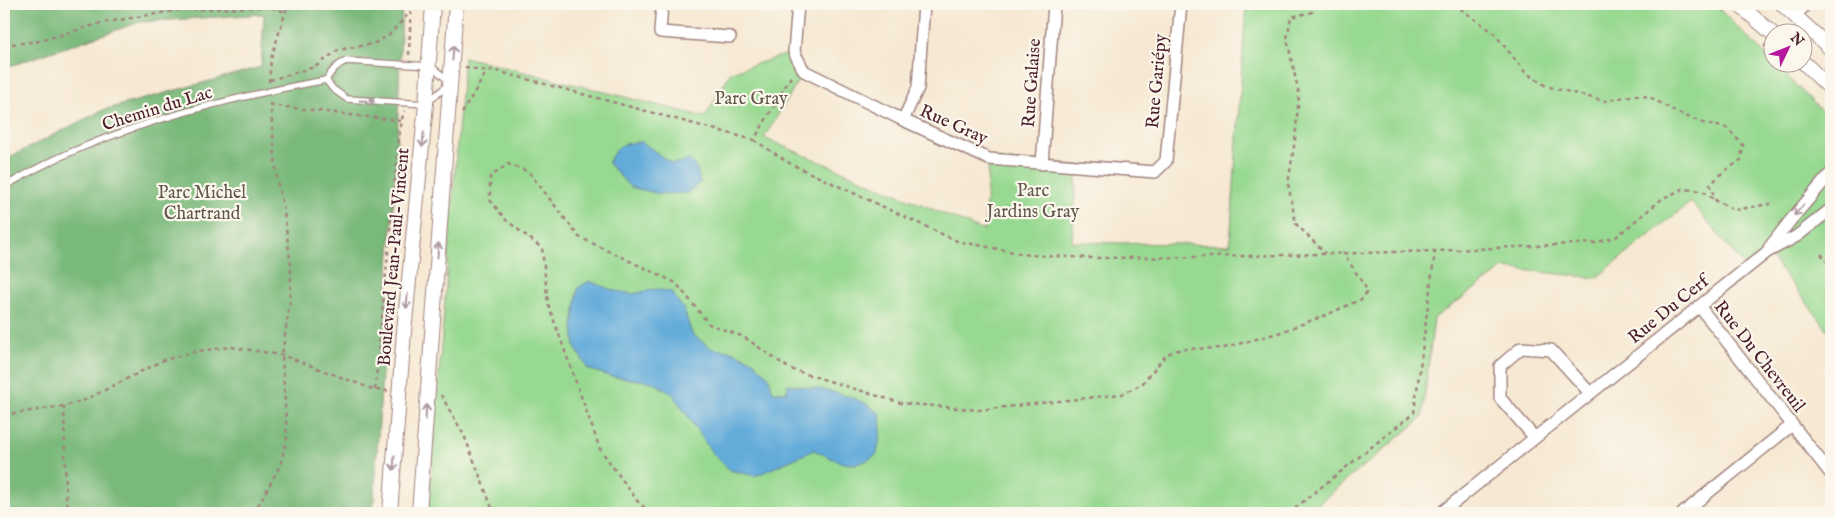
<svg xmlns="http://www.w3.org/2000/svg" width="1835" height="517" font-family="'IM FELL English',serif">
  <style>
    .green { fill: #97d990; stroke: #707c5e }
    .forest { fill: #79b97a; stroke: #626c52 }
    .water { fill: #63acda; stroke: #566682 }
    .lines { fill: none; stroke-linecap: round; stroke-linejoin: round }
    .service-casing { stroke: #a0847e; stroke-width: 8 }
    .minor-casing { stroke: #a0847e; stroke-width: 14 }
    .tertiary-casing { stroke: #a0847e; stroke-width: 16 }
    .path { stroke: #a0847e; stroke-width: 2.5; stroke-dasharray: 4 4; stroke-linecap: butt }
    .service { stroke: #fff; stroke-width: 5.5 }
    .minor { stroke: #fff; stroke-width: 11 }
    .tertiary { stroke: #fff; stroke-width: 14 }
    .oneway { stroke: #ae9aa0 }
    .labels { text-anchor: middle; stroke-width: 4.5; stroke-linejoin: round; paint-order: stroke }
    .street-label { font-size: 18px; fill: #4a1f2b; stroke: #fbf7ec }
    .park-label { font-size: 18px; fill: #615749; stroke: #fbf7ec }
  </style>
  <rect width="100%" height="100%" fill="#fbf7ec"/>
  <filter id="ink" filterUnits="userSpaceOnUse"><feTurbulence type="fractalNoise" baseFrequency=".02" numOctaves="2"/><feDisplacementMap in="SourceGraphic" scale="10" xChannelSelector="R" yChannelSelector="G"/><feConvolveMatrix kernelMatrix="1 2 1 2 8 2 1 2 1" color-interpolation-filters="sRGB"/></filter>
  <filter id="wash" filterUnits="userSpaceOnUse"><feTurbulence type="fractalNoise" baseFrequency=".0096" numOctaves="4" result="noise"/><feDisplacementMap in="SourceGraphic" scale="20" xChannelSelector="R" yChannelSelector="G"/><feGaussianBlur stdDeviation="1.12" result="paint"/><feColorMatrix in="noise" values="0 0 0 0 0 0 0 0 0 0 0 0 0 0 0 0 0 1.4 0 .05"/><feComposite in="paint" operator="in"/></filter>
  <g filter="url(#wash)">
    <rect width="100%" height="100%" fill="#f6e8d2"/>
    <path class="green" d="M1246 4H1714L1831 120V334L1767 252 1746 268 1691 202 1596 278 1504 268 1434 318 1422 418 1318 504 1326 513H428L464 57 705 117 731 72 794 52 804 71 764 138 984 231 989 159 1077 167 1072 242 1230 245Z"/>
    <path class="forest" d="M4 4H402L397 145 373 513H4V160L103 110 261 67 264 14 140 22 4 68Z"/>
    <path class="water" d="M642 142 672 164 689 160 697 169 700 183 687 193 660 194 630 187 608 163C617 145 622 143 642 142Z
      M589 281 612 290 632 294 656 289 671 292 684 310 692 334 712 349 731 351 752 360 769 377 773 392H787L788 384C820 390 855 392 880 414L881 432 877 454C852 473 839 461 814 450L755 476 730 470 713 454 673 394 653 382 609 376 588 369 575 347 573 326 578 288Z"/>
  </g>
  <g filter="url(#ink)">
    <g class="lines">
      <defs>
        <path id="service" d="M1798 17 1810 4
          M4 187C94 131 222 99 326 80 332 71 336 65 346 61L430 66 451 82 426 104 347 99 333 89 326 80"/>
        <path id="minor" d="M662 4 660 32 730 37
          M798 4 794 52 804 71 903 120 989 159 1155 172 1166 161 1181 4
          M903 120 918 88 924 4
          M1042 164 1054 4
          M1769 248 1790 221 1831 173
          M1699 306 1831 474
          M1535 438 1500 398V366L1521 348 1551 350 1590 393
          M1441 513 1767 252 1797 236 1831 209
          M1683 513 1792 425"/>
        <path id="tertiary" d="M1738 4 1772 33
          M1782 4 1831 49
          M1802 61 1831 89
          M390 513 404 332 426 104 433 4
          M419 513 456 4"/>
      </defs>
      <use href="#service" class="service-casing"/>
      <use href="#minor" class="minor-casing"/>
      <use href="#tertiary" class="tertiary-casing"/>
      <path class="path" d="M1316 4 1312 12 1291 17 1287 39 1299 94 1295 140 1288 184 1296 224 1325 253
        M1454 4 1494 33 1525 72 1546 86 1604 101 1636 95 1650 97 1676 112 1703 123 1727 128 1743 145 1741 160 1723 172 1710 185 1716 201 1735 210 1775 203
        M1718 4 1726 11
        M4 45 40 41 101 23 179 10 265 7 279 9 286 13
        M1764 45 1772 52
        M409 55 411 4
        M1784 62 1790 68
        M465 67 487 71 493 70 754 140 793 73
        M270 80 315 67 338 50 373 44 389 35 410 12
        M269 82 271 59 288 4
        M270 105 401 121
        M462 113 487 71
        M754 140 791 164 957 241 1029 255 1091 258 1206 257 1435 251 1595 243 1616 237 1663 198 1683 189 1703 191 1716 201
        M1821 254 1831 266
        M375 390 399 137 403 114 405 111
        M441 395 464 435 494 513
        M64 406 66 499 70 513
        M4 415 64 406 85 400 164 360 198 351 231 347 282 355 375 390 388 391
        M254 513 280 466 287 438 282 355 290 302 291 267 284 211 277 180 270 100
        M651 513 638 502 600 449 548 304 542 248 506 220 490 200V177L508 164 529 172 579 237 676 283 709 324 744 337 790 369 901 403 979 410 1122 394 1142 384 1167 354 1181 349 1224 348 1278 333 1326 315 1364 298 1367 290 1343 252
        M1289 513 1414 413 1435 251"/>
      <use href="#service" class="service"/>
      <use href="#minor" class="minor"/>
      <use href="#tertiary" class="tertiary"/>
    </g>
    <defs><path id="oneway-shaft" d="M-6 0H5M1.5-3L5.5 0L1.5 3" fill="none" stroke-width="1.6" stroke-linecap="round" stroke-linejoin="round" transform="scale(1.25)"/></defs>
    <g class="oneway">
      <use href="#oneway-shaft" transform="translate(453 53) rotate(-85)"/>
      <use href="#oneway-shaft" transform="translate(367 101) rotate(3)"/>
      <use href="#oneway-shaft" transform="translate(423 140) rotate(96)"/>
      <use href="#oneway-shaft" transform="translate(1799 210) rotate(131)"/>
      <use href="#oneway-shaft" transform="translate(438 250) rotate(-86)"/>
      <use href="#oneway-shaft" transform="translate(407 301) rotate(96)"/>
      <use href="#oneway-shaft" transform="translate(426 412) rotate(-86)"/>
      <use href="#oneway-shaft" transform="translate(394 463) rotate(94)"/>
    </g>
  </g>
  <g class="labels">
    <g class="street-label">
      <text transform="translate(1156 81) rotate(-85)" y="6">Rue Gariépy</text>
      <text transform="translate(1031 83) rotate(-86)" y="6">Rue Galaise</text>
      <text transform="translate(157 108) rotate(-17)" y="6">Chemin du Lac</text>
      <text transform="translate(954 124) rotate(24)" y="6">Rue Gray</text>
      <text transform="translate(393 257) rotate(-85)" y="6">Boulevard Jean-Paul-Vincent</text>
      <text transform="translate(1668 309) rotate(-39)" y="6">Rue Du Cerf</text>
      <text transform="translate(1760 356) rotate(52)" y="6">Rue Du Chevreuil</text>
    </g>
    <g class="park-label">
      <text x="751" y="104">Parc Gray</text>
      <text x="1033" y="196">Parc<tspan x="1033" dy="21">Jardins Gray</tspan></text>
      <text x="202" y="198">Parc Michel<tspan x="202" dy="21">Chartrand</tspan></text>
    </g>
  </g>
  <rect width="1835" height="517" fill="none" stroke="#fbf7ec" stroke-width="20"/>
  <g transform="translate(1788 48) rotate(47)"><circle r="24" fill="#fbf7ec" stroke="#b4a19f"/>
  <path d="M0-4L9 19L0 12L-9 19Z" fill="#b5179e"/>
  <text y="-8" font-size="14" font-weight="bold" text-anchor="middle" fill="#4a1f2b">N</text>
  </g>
</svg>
